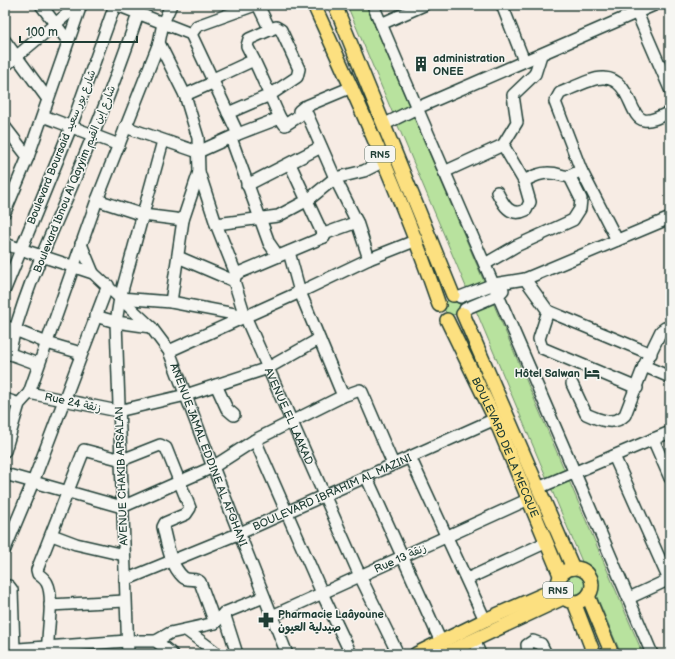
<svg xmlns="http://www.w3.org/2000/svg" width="675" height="659" font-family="'Balsamiq Sans','Playpen Sans Arabic',sans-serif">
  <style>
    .green { fill: #b8e29e; stroke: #6c9069 }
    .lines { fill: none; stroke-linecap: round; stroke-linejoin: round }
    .minor-casing { stroke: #1f3d34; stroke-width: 14 }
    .major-casing { stroke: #1f3d34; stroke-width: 16 }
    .minor { stroke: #f6f6f2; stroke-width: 11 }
    .major { stroke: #fce080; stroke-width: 13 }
    .labels { text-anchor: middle; stroke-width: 3; stroke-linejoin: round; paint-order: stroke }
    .shield { fill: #f6f6f2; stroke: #60746d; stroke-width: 1 }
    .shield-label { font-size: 10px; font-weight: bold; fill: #1f3d34 }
    .poi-label { font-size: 11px; font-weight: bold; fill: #1f3d34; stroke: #f6f6f2; text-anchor: start }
    .street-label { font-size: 11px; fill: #1f3d34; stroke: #f6f6f2 }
  </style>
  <rect width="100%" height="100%" fill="#f7ece4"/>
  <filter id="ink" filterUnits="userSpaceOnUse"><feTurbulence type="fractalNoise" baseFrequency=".025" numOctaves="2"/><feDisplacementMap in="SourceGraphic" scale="8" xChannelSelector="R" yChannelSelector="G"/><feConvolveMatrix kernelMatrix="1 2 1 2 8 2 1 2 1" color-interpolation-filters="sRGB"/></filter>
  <g filter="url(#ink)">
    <path class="green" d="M347 5H366L643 654H621Z
      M444 307a8 8 0 1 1 16 0a8 8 0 1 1-16 0Z
      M563 586a12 12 0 1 1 24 0a12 12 0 1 1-24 0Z"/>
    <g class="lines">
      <defs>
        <g id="minor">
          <path d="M41 5 68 41"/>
          <path d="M117 5 191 34 238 134"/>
          <path d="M258 5 270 30"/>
          <path d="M373 5C465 222 561 437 652 654"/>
          <path d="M502 5 524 61"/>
          <path d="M634 6 670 89"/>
          <path d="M381 24 424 5"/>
          <path d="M191 34 197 26 255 5"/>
          <path d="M5 41 47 98"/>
          <path d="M159 43 185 95 198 138 199 172 183 220 171 302"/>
          <path d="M5 66 78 5"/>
          <path d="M185 95 210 84 213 79 254 60"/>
          <path d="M304 107 335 178 357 222 369 259"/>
          <path d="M228 113 270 95 297 77 299 69 281 30 276 27 249 39 247 46C259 69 269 94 280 118"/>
          <path d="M43 116 119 145"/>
          <path d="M385 124 417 108 654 5"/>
          <path d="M5 127 28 157"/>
          <path d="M125 127 198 152 238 134 280 118 285 125 299 116V111L304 107 352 87"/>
          <path d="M231 138 269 243 278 256"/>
          <path d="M503 145 524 181C532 177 539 173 548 173 566 173 561 182 581 170L555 102 560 93C571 89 592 77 604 78 631 79 629 118 644 120 651 122 663 115 670 112"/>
          <path d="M290 164 324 237"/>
          <path d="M581 170 617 240"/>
          <path id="s1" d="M199 172 216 224 236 274 234 281 245 316 360 576 398 654"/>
          <path d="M444 172 503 145 517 122 513 95 535 74 541 55"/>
          <path d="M247 185 321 147"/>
          <path d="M497 192C503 204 510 218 526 210L530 202 524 181"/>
          <path d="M97 200 143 215 183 220"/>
          <path d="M5 212 28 157 81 5"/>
          <path d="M216 224 278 216 308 200 335 178 364 171 384 161"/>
          <path id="s2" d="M5 244 93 273 151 327 169 351 213 467 287 654"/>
          <path d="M81 244 93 273"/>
          <path d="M289 252 300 292 343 396"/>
          <path d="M178 257 234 281"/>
          <path d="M485 264 516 246 573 220 580 209 581 199 570 177"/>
          <path d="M236 274 324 237V234L357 222"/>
          <path d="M525 279 548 311 651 354"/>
          <path d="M5 289 71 127 115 5"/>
          <path d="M460 297 494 284 525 279 670 218"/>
          <path d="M120 298 171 302 245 316"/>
          <path d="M465 309 498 295 503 290"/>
          <path d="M548 311 539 339 542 348 637 388"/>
          <path d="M95 316 116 322 151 327"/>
          <path d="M5 326 47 343 81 353"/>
          <path d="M169 351 300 292 369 259 417 240"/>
          <path d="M5 352 38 364"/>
          <path d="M9 354C21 299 46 246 68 195 95 132 120 69 141 5"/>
          <path d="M644 366 670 377"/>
          <path d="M572 384 586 414C599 420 614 426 625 415L644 366 661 331 665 328H670"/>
          <path d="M216 385 227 409 234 415"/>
          <path d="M29 393 118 411 186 395 268 368 319 339"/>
          <path d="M5 399 19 404"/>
          <path d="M653 439 670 478"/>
          <path d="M255 440 322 593 351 654"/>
          <path d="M5 451 19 404 29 393 97 200 159 43 163 23 171 5"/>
          <path d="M614 456 670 582"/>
          <path d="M410 457 485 620"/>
          <path d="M5 474 122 507 213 467 255 440 343 396 360 390 362 392 393 464"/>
          <path d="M366 476 441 642"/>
          <path d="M538 488 670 432"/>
          <path d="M52 535 76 544 124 555"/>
          <path d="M5 549 33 482 108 285"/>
          <path d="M467 579 547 542"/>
          <path id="s3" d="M125 580 240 533 495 419"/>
          <path d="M5 586H9L12 590 14 649"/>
          <path d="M629 598 670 579"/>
          <path d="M50 605 125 601"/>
          <path d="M224 613 237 654"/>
          <path d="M272 616 529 499"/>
          <path d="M186 630 218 654"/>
          <path d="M474 640 480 654"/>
          <path d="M156 641 172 654"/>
          <path d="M5 650 127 641H156L170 633 215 623 224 613 264 597"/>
          <path d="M48 654C46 635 55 598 47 583 45 579 42 577 38 574L37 570 84 450 122 460 160 445 166 448 190 508 186 514 165 523 163 527C167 543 170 565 183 577 188 582 195 577 200 582L215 623"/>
          <path d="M128 654 116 322 120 298 163 141"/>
          <path d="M528 654 527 645 533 641 541 644 546 654"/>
        </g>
        <g id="major">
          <path d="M314 5C359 104 404 202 439 305"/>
          <path d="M335 5 453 295"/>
          <path d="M463 314 573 568"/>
          <path id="s4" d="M447 320 495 419 560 575"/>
          <circle cx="575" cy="585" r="17"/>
          <path d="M588 596 612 654"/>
          <path d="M574 602 594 654"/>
          <path d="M416 654 485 620 558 588"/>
          <path d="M444 654 563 598"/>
        </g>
      </defs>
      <use href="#minor" class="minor-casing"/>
      <use href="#major" class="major-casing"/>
      <use href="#minor" class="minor"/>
      <use href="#major" class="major"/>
    </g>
  </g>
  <defs>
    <symbol id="building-bare" viewBox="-9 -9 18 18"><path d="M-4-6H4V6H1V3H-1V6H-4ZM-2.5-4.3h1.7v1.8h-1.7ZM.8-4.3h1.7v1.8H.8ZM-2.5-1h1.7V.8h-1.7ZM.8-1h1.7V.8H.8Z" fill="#1f3d34" stroke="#f6f6f2" stroke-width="2.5" paint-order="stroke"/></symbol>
    <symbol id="hotel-bare" viewBox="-9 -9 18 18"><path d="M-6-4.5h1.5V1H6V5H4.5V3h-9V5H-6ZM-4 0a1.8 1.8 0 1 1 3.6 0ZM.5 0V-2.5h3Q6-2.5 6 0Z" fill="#1f3d34" stroke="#f6f6f2" stroke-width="2.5" paint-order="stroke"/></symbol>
    <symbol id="pharmacy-bare" viewBox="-9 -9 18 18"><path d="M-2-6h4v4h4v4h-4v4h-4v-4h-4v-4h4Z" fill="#1f3d34" stroke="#f6f6f2" stroke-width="2.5" paint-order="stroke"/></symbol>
  </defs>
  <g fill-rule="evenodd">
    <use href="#building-bare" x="410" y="53" width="22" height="22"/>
    <use href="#hotel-bare" x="581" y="362" width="22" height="22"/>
    <use href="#pharmacy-bare" x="255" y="609" width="22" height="22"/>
  </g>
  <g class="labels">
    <g class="shield">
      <rect x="365" y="146" width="30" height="16" rx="3"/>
      <rect x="543" y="582" width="30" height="16" rx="3"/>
    </g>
    <g class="shield-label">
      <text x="380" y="158">RN5</text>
      <text x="558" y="594">RN5</text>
    </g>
    <g class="poi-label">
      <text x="433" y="62">administration<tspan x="433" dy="13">ONEE</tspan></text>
      <text x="580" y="377" text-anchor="end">Hôtel Salwan</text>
      <text x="278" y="618">Pharmacie Laâyoune<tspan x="278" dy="13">صيدلية العيون</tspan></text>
    </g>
    <g class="street-label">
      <text transform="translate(61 147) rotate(-68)" y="4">Boulevard Boursaid شارع بور سعيد</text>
      <text transform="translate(74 179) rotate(-68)" y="4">Boulevard Ibnou Al Qayyim شارع إبن القيم</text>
      <text transform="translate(73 402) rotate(12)" y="4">Rue 24 زنقة</text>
      <text dy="4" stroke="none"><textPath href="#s1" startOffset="262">AVENUE EL LAAKAD</textPath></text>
      <text dy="4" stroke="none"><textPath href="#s4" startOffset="140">BOULEVARD DE LA MECQUE</textPath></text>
      <text dy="4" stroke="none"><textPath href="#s2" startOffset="313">ANENUE JAMAL EDDINE AL AFGHANI</textPath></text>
      <text transform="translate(121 476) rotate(-92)" y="4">AVENUE CHAKIB ARSALAN</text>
      <text dy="4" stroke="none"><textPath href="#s3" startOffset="225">BOULEVARD IBRAHIM AL MAZINI</textPath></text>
      <text transform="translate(400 558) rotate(-24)" y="4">Rue 13 زنقة</text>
    </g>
  </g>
  <rect width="675" height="659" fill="none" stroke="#f6f6f2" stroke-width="20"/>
  <rect x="10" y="10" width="655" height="639" fill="none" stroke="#1f3d34" stroke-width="1.5" filter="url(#ink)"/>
  <path d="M20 36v6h117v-6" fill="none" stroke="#1f3d34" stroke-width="2"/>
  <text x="26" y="36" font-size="12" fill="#1f3d34" stroke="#f6f6f2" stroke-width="3" paint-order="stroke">100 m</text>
</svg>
